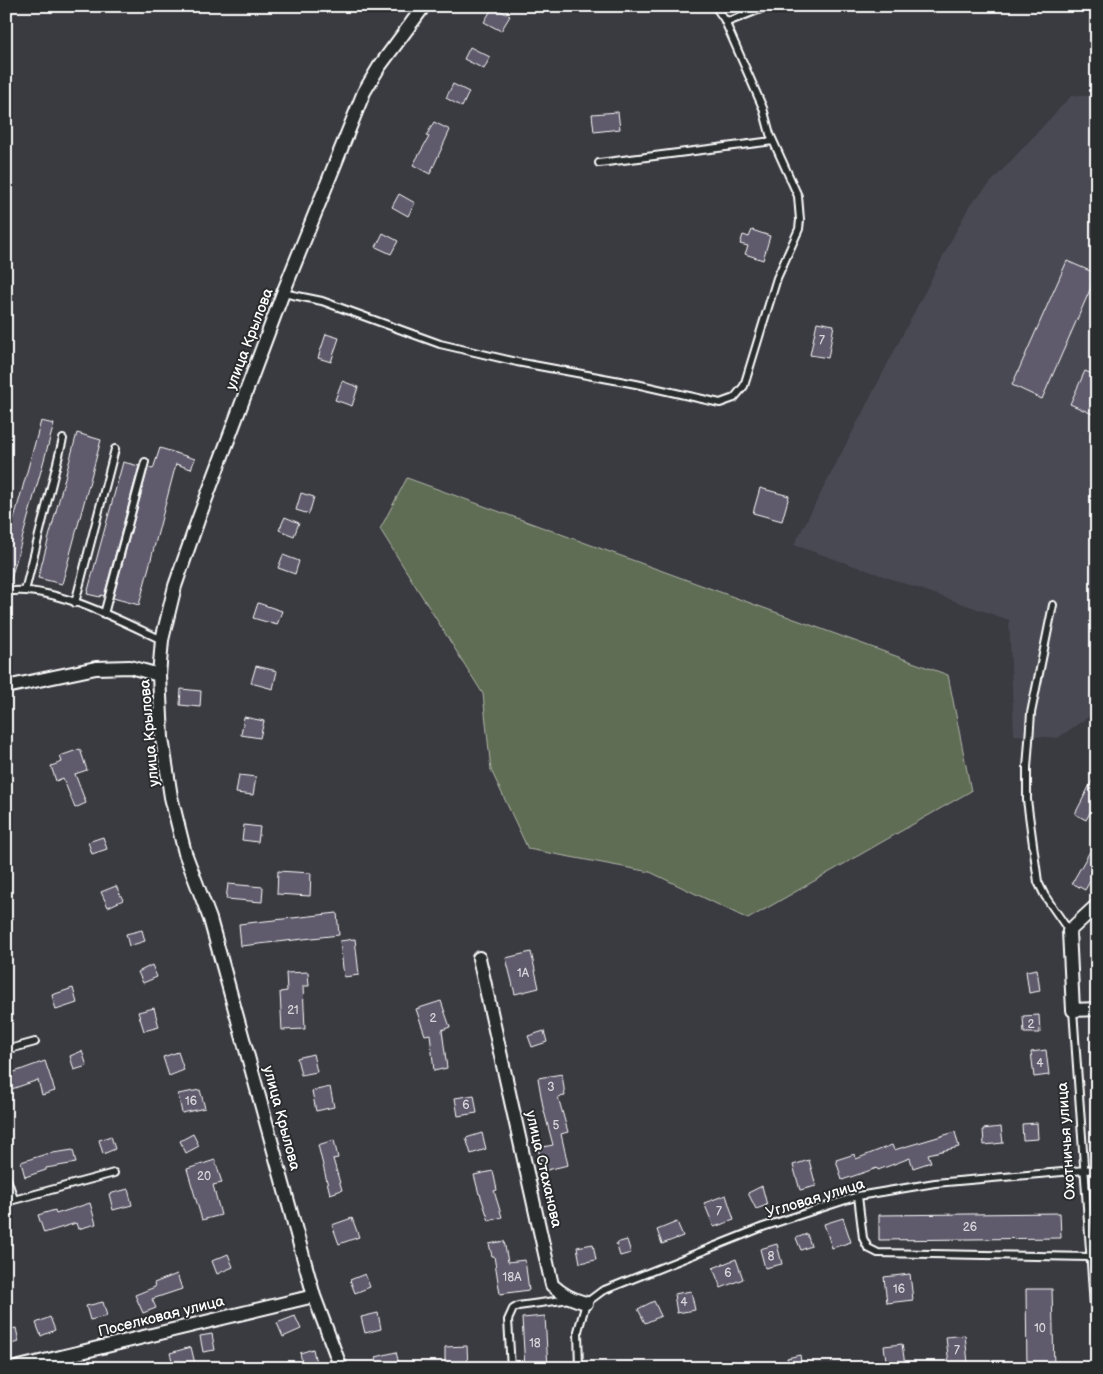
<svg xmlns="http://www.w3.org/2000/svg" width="1103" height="1374" font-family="'Balsamiq Sans',sans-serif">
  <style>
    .built { fill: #494852 }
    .green { fill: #606d54; stroke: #b0b6aa }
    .building { fill: #5e5a6c; stroke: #fff }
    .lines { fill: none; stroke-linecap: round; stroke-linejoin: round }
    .lane-casing { stroke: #fff; stroke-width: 10 }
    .street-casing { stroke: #fff; stroke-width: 16 }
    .lane { stroke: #2a2d2e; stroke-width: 6 }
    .street { stroke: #2a2d2e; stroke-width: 12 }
    .labels { text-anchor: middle; stroke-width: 4; stroke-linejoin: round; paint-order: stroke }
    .number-label { font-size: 12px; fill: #d7d6da }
    .street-label { font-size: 15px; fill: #fff; stroke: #2a2d2e }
  </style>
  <rect width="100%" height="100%" fill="#3a3a41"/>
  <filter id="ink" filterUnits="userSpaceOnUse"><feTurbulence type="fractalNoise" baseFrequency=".02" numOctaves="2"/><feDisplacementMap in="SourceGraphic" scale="10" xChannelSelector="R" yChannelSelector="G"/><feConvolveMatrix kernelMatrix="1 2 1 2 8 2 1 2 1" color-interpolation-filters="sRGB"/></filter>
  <g filter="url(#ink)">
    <path class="built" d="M1071 96H1097V711L1058 738 1014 735 1009 620 794 545 969 206Z"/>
    <path class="green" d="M407 478 948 675 971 791 748 919 650 872 528 849 491 770 483 694 380 529Z"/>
    <path class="building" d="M493 7 510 16 501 31 484 22Z
      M470 47 490 57 484 69 464 59Z
      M453 84 469 92 462 107 446 98Z
      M618 112 620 129 594 132 592 114Z
      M434 122 450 130 430 174 413 165 429 137 426 136Z
      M399 194 415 203 408 216 392 207Z
      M752 230 770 236 763 260 745 254 748 246 740 244 743 235 749 237Z
      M383 233 398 241 391 254 376 247Z
      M1067 261 1097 274 1042 399 1012 385Z
      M817 322 834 325 828 358 810 355Z
      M326 334 339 338 331 362 318 358Z
      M1085 371 1097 376V416L1070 404Z
      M342 381 358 387 352 406 335 400Z
      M41 421 54 424 9 586H6V548Z
      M77 433 101 440 62 584 38 578Z
      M160 448 195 459 191 469 176 464 139 605 113 598 148 468 153 469Z
      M123 462 139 466 104 596 101 595 100 597 87 594Z
      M760 488 789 496 782 521 753 513Z
      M301 493 314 497 309 514 296 510Z
      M285 517 299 523 294 536 279 530Z
      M283 555 299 561 295 574 278 568Z
      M258 603 282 611 277 625 253 618Z
      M256 666 277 671 273 689 251 683Z
      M181 689 201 691 200 707 180 705Z
      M244 717 264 721 260 738 241 735Z
      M80 749 87 770 75 774 86 803 75 808 63 778 56 781 51 766 62 762 60 756Z
      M1097 771V800L1086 820 1075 814Z
      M239 775 256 777 253 795 236 793Z
      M244 825 260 827 258 842 242 840Z
      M103 837 107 849 92 854 88 842Z
      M1097 839V869L1085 890 1072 883Z
      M278 871 311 873 310 896 277 894Z
      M228 884 263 887 262 902 226 899Z
      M116 886 123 900 108 907 101 892Z
      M337 913 339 935 241 946 239 924Z
      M142 930 145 941 129 946 126 934Z
      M355 939 359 975 344 977 340 941Z
      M531 952 539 988 515 994 506 958Z
      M152 965 157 977 143 983 138 972Z
      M1037 969 1040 991 1029 993 1026 971Z
      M308 972 309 986H303L305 1029 282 1030 280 992 287 991 286 973Z
      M73 988 77 1003 56 1010 52 995Z
      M441 1001 450 1027 442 1030 447 1068 434 1071 430 1034 425 1035 416 1009Z
      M154 1008 159 1027 144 1031 138 1012Z
      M1039 1015 1040 1033H1024L1023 1016Z
      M544 1031 547 1042 532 1047 528 1036Z
      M1046 1050 1049 1075 1034 1077 1031 1052Z
      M82 1051 87 1066 74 1070 70 1056Z
      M178 1052 184 1070 169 1076 163 1057Z
      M313 1054 317 1072 301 1075 297 1058Z
      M45 1061 55 1091 42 1095 38 1080 6 1091V1075Z
      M562 1074 565 1096 558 1097 568 1132 561 1134 568 1165 543 1171 538 1148 553 1145 543 1107 538 1078Z
      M330 1087 334 1107 316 1111 312 1091Z
      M200 1090 205 1108 182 1113 178 1094Z
      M474 1095 477 1113 458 1116 455 1098Z
      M1037 1123 1038 1139 1023 1140 1022 1124Z
      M1001 1127 1003 1143 984 1145 983 1129Z
      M955 1132 959 1147 928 1154 931 1162 913 1168 910 1158 878 1170 877 1168 842 1180 836 1160 855 1154 856 1159 892 1145 894 1150Z
      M482 1133 486 1149 471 1154 466 1138Z
      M193 1134 199 1146 186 1153 180 1141Z
      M111 1136 115 1149 103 1154 99 1140Z
      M334 1140 338 1158 333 1159 342 1190 330 1194 318 1145Z
      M73 1150 76 1163 46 1168V1170L25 1177 21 1162 46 1154Z
      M215 1160 222 1183 213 1185 221 1215 202 1220 187 1169Z
      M809 1160 816 1186 800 1190 793 1165Z
      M493 1171 497 1190 494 1191 502 1217 489 1221 480 1194H479L474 1175Z
      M762 1186 767 1205 756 1209 748 1193Z
      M128 1189 132 1205 113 1210 109 1194Z
      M726 1195 734 1220 714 1227 704 1203Z
      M90 1203 96 1224 78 1229 76 1223 44 1233 38 1215 55 1210 56 1214Z
      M1060 1213 1061 1238 879 1240V1215Z
      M352 1218 359 1237 339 1244 332 1225Z
      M843 1218 851 1242 832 1248 824 1224Z
      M677 1222 683 1236 662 1244 657 1230Z
      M807 1234 811 1246 801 1250 796 1238Z
      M627 1240 631 1253 620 1256 616 1243Z
      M504 1241 508 1262 525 1260 529 1290 500 1294 494 1256H492L489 1244Z
      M593 1244 596 1260 580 1263 577 1247Z
      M777 1244 782 1264 765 1268 760 1249Z
      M228 1254 233 1267 217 1274 212 1261Z
      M736 1259 743 1279 721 1288 713 1268Z
      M177 1274 182 1289 152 1299 156 1308 143 1313 135 1295 155 1287 154 1283Z
      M365 1274 370 1287 355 1293 350 1280Z
      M910 1274 913 1300 887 1303 884 1277Z
      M1026 1289H1052L1054 1368H1027Z
      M691 1291 695 1310 677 1313 674 1294Z
      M654 1301 661 1316 645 1323 638 1309Z
      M103 1302 107 1316 90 1320 86 1306Z
      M378 1313 381 1329 365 1333 361 1317Z
      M295 1316 301 1329 283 1337 277 1323Z
      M545 1316 548 1368H525L522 1318Z
      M50 1317 55 1330 41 1336 36 1323Z
      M16 1328 19 1342 6 1345V1330Z
      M212 1334 215 1350 203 1352 200 1336Z
      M965 1335 968 1363 949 1365 946 1337Z
      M902 1344 905 1365 887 1367 884 1346Z
      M467 1346 468 1368H445V1347Z
      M191 1347 196 1368H174L170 1353Z
      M313 1349 316 1363 303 1366 300 1353Z
      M396 1352 400 1368H378L376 1357Z
      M800 1355 802 1368H789L787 1358Z"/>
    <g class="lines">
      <defs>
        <path id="lane" d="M715 6 724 19 730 21 768 6
          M599 163 773 141
          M283 293 322 301 440 344 517 362 636 384 720 403 734 398 744 386 777 278 799 229 800 220 798 196 770 134 763 108 724 19
          M25 591 63 439
          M6 592C50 583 123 622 162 640
          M75 603 115 449
          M1053 605 1031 713 1027 768V800L1038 882 1045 896 1069 931
          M104 614 145 462
          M1073 1010 1097 1348
          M6 1050 35 1042
          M6 1176 14 1199
          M858 1196 863 1238 868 1248 878 1253 1090 1257
          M6 1202 114 1173
          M511 1368 508 1320 513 1309 518 1306 570 1299
          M579 1368 578 1331 586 1303 602 1291 763 1227 858 1196 935 1183 1097 1169"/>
        <path id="street" d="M6 687 96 668 130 667 159 675
          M1097 905 1069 931 1073 1010 1097 1009
          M479 958 552 1285C563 1295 572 1299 586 1303
          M15 1368 314 1296
          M341 1368 314 1296 210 919 185 853 171 797 162 738 159 675 162 640 175 586 198 520 283 293 364 92 379 67 424 6"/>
      </defs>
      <use href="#lane" class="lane-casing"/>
      <use href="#street" class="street-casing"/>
      <use href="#lane" class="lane"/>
      <use href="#street" class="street"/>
    </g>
  </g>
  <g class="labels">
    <g class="number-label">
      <text x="822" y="344">7</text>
      <text x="523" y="977">1А</text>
      <text x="293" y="1014">21</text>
      <text x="433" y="1022">2</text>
      <text x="1031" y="1028">2</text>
      <text x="1040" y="1067">4</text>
      <text x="551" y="1091">3</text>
      <text x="191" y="1105">16</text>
      <text x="466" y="1109">6</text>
      <text x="556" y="1129">5</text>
      <text x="204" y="1180">20</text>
      <text x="719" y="1215">7</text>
      <text x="970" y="1231">26</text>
      <text x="771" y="1260">8</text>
      <text x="728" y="1277">6</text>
      <text x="512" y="1281">18А</text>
      <text x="899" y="1293">16</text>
      <text x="684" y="1306">4</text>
      <text x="1040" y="1332">10</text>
      <text x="535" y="1347">18</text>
      <text x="957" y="1354">7</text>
    </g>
    <g class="street-label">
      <text transform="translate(249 339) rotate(-69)" y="5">улица Крылова</text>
      <text transform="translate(149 733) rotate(-95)" y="5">улица Крылова</text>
      <text transform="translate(282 1118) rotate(75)" y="5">улица Крылова</text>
      <text transform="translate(1066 1141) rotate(-94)" y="5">Охотничья улица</text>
      <text transform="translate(544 1169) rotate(77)" y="5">улица Стаханова</text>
      <text transform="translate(815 1198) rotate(-17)" y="5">Угловая улица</text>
      <text transform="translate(161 1316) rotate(-14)" y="5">Поселковая улица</text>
    </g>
  </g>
  <rect width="1103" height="1374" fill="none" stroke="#2a2d2e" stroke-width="25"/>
  <rect x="12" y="12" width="1078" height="1349" fill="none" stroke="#fff" stroke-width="2" filter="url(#ink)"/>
</svg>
